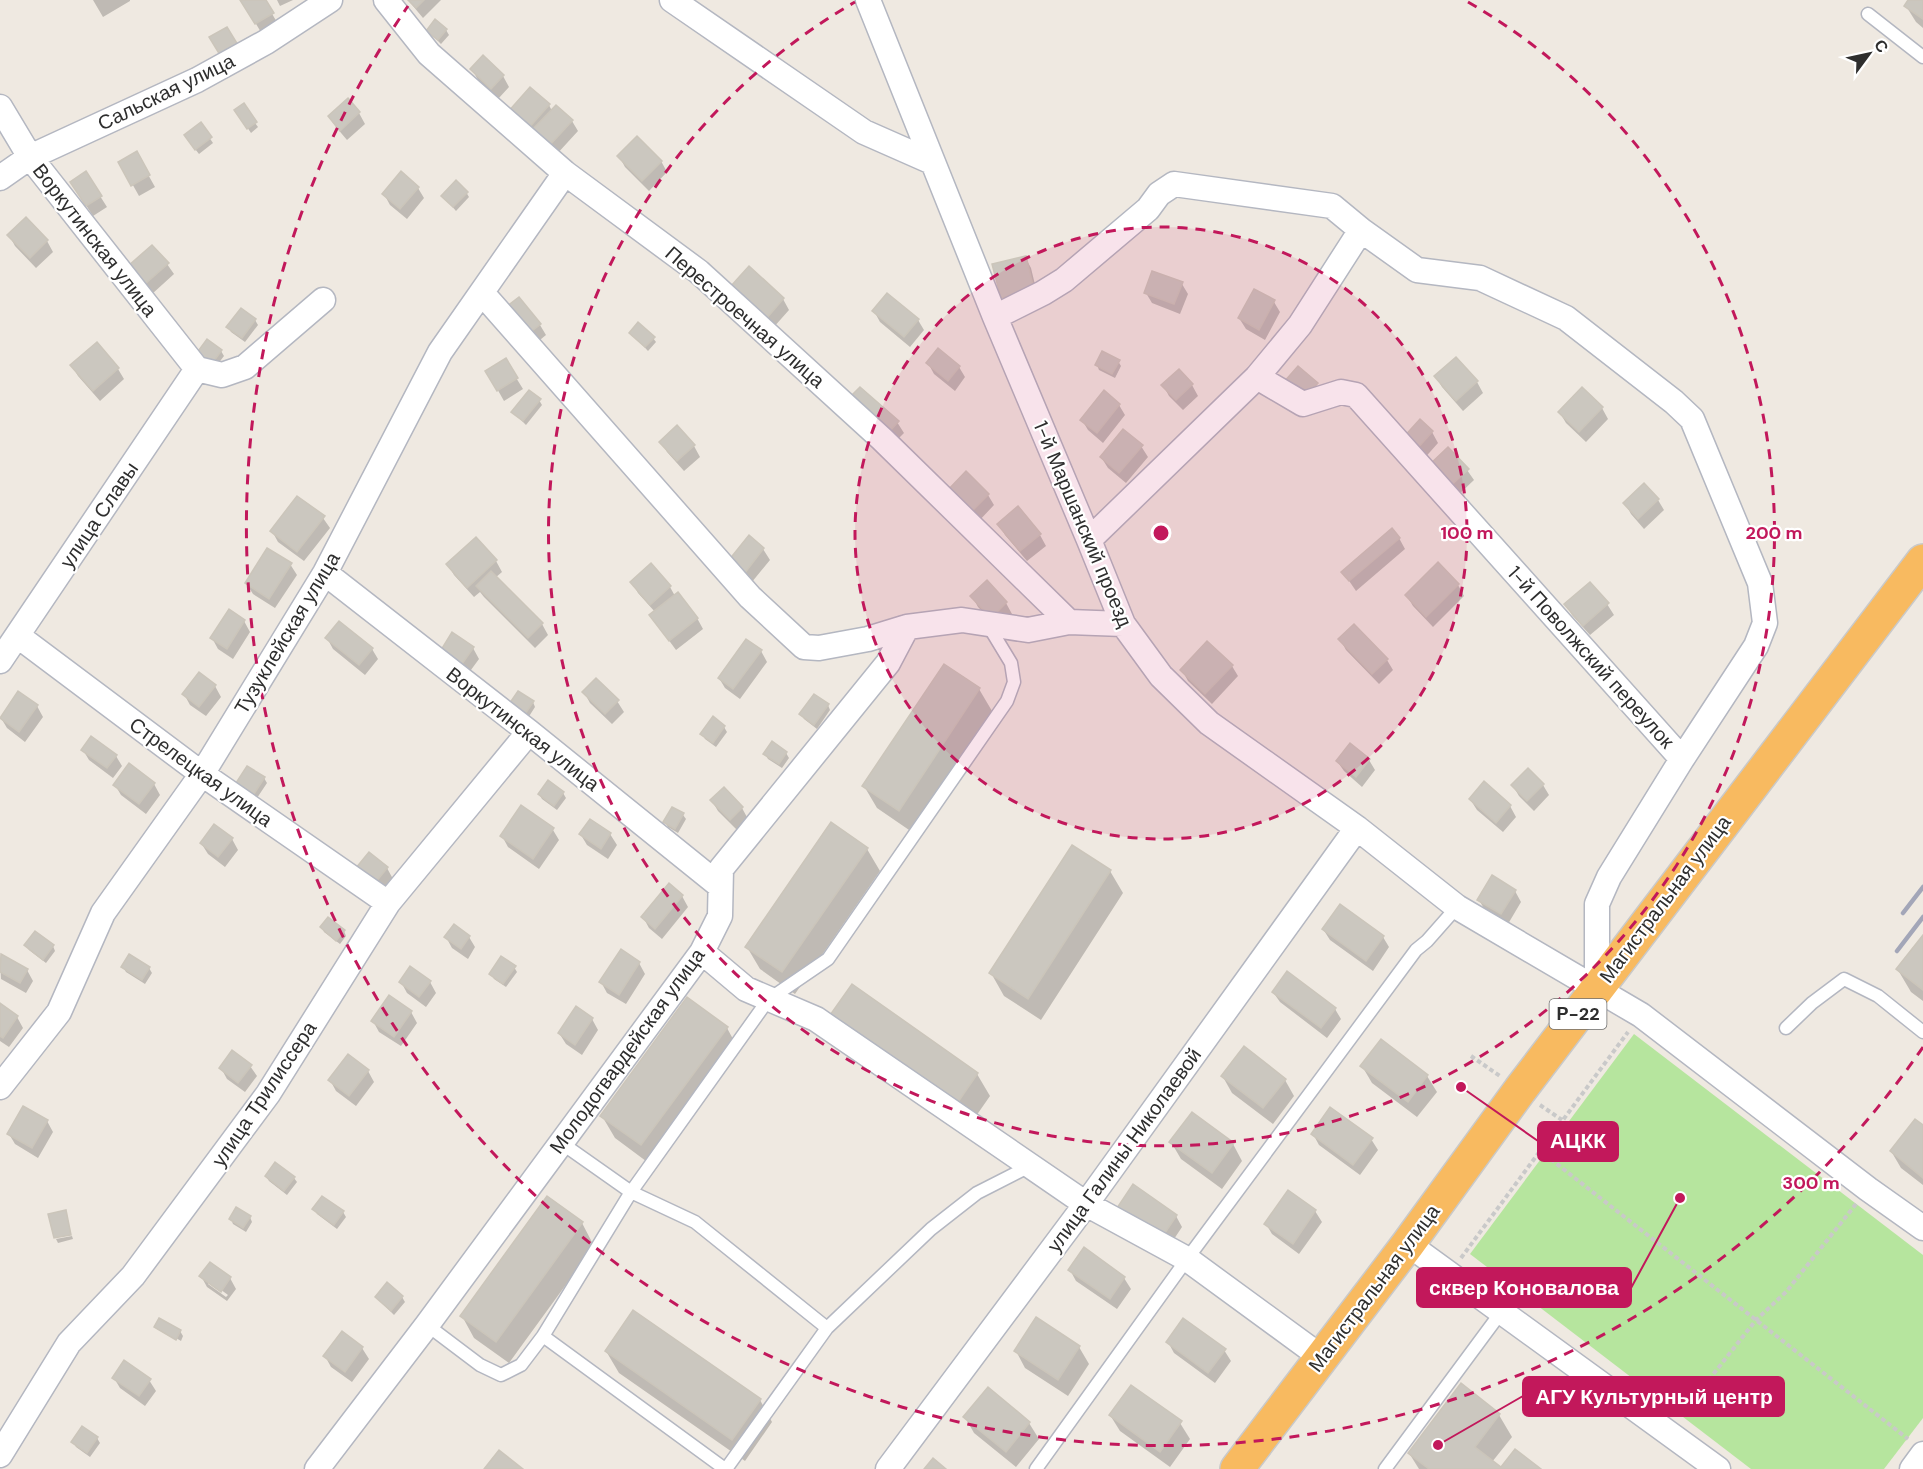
<svg xmlns="http://www.w3.org/2000/svg" width="1923" height="1469" font-family="'DM Sans',sans-serif">
  <style>
    .green { fill: #b6e59e }
    .shadow { fill: #0003; fill-rule: evenodd }
    .building { fill: #cbc7bf; stroke: #cbc5ba; stroke-width: 1.5 }
    .lines { fill: none; stroke-linecap: round; stroke-linejoin: round }
    .service-casing { stroke: #b4b7c1; stroke-width: 15 }
    .minor-casing { stroke: #b4b7c1; stroke-width: 27 }
    .trunk-casing { stroke: #c9c9c9; stroke-width: 36 }
    .path { stroke: #c9c9c9; stroke-width: 4; stroke-dasharray: 4.5 3; stroke-linecap: butt }
    .service { stroke: #fff; stroke-width: 12 }
    .minor { stroke: #fff; stroke-width: 24 }
    .trunk { stroke: #f8ba60; stroke-width: 33 }
    .rail { stroke: #a3a6b8; stroke-width: 4.5 }
    .ring { fill: none; stroke: #c2185b; stroke-width: 3; stroke-dasharray: 10 8 }
    .labels { text-anchor: middle; stroke-width: 4.5; stroke-linejoin: round; paint-order: stroke }
    .shield { fill: #fff; stroke: #6d6d6d; stroke-width: 1.5 }
    .shield-label { font-size: 18px; font-weight: bold; fill: #2e2e2e }
    .street-label { font-size: 20px; fill: #2e2e2e; stroke: #fff }
    .centre { fill: #c2185b; stroke: #fff; stroke-width: 3 }
    .ring-label { font-size: 18px; text-anchor: middle; font-weight: bold; fill: #c2185b; stroke: #fff; stroke-width: 4.5; stroke-linejoin: round; paint-order: stroke }
    .leader { fill: none; stroke: #c2185b; stroke-width: 2 }
    .callout-dot { fill: #c2185b; stroke: #fff; stroke-width: 2 }
    .callout { fill: #c2185b; stroke: #c2185b; stroke-width: 2 }
    .callout-label { font-size: 21px; text-anchor: middle; font-weight: bold; fill: #fff }
  </style>
  <rect width="100%" height="100%" fill="#efe9e1"/>
  <path class="green" d="M1634 1034 1923 1255V1418L1884 1469H1751L1470 1254Z"/>
  <path class="shadow" d="M93 0H130V1L103 17Z
    M242 0H264L278 24 262 34Z
    M277 0H293L280 6Z
    M408 0H441L423 18Z
    M1910 0H1923V28L1916 22 1906 6Z
    M446 30 449 35 441 44 428 31Z
    M472 69 503 76 509 87 498 99 478 80Z
    M347 101 359 113 365 124 347 140 336 127 329 117Z
    M549 105 552 111 572 121 578 131 556 155 515 124Z
    M239 115 255 123 258 127 251 133Z
    M200 124 213 143 199 154 188 140Z
    M136 153 155 187 139 196 120 162Z
    M619 156 661 161 667 172 649 191 625 167Z
    M86 174 107 207 93 216 78 193Z
    M418 188 424 198 407 219 390 205 384 194Z
    M466 192 469 197 456 211 443 196Z
    M9 235 47 241 53 252 36 268 15 246Z
    M1025 257 1031 268 1039 301 1009 308 1003 298Z
    M167 264 174 274 152 294 136 277Z
    M749 268 783 299 789 310 773 328 739 297Z
    M1182 284 1188 294 1180 314 1152 303 1146 293Z
    M1255 291 1274 302 1280 312 1265 340 1246 329 1239 318Z
    M508 308 540 325 546 335 535 344Z
    M874 311 918 320 924 330 910 347 880 322Z
    M255 320 258 325 245 342 231 332 228 327Z
    M631 333 653 338 656 342 648 351Z
    M221 351 224 356 214 369 198 354Z
    M1456 359 1477 382 1483 393 1463 411 1442 387 1436 377Z
    M505 360 523 389 504 401 487 371Z
    M1118 361 1121 366 1115 378 1099 370 1097 365Z
    M928 363 959 367 965 377 955 391 934 374Z
    M72 366 118 369 124 379 100 401 78 376Z
    M1163 385H1192L1198 396 1183 410 1169 396Z
    M852 398 897 422 904 433 896 441Z
    M539 400 542 405 526 425 513 412Z
    M1119 405 1125 415 1103 443 1088 430 1082 420Z
    M1602 408 1608 419 1586 442 1566 423 1560 413Z
    M1420 421 1432 432 1438 443 1422 461 1410 450Z
    M677 428 694 446 700 457 684 471 667 452 661 442Z
    M1141 446 1148 457 1126 483 1108 468 1101 457Z
    M1467 470 1474 480 1454 499 1434 478Z
    M988 495 994 505 977 523 955 502Z
    M1658 500 1664 510 1644 529 1631 514 1625 503Z
    M323 518 330 528 304 561 278 542 272 531Z
    M999 524 1040 535 1046 546 1027 561 1005 535Z
    M749 537 763 549 770 560 747 588 733 576Z
    M1399 538 1405 549 1356 591 1343 572Z
    M476 539 496 561 502 572 495 578 542 624 548 635 535 648 484 597 480 592 474 597 454 575 448 564Z
    M290 564 297 575 275 608 253 594 246 583Z
    M1438 565 1458 585 1464 596 1433 627 1413 606 1407 596Z
    M632 582 670 587 675 596 697 618 703 629 676 650 651 616 655 612 638 593Z
    M987 582 1006 603 1012 614 998 628 978 607 972 596Z
    M1607 604 1614 615 1590 635 1572 615 1566 605Z
    M229 612 244 621 250 632 233 659 218 649 212 638Z
    M327 638 372 649 378 659 365 675 333 649Z
    M1340 639 1387 660 1393 670 1379 684 1346 650Z
    M473 648 479 659 468 674 448 660Z
    M761 651 767 662 740 699 725 688 719 678Z
    M1232 666 1238 676 1212 704 1188 681 1182 670Z
    M215 686 221 697 206 716 190 705 184 694Z
    M979 689 992 711 912 832 877 808 864 786Z
    M584 692 617 701 624 712 612 724 590 703Z
    M18 693 37 706 43 717 25 742 7 728 1 718Z
    M533 702 535 707 528 718 514 709Z
    M828 705 830 710 817 729 804 719 801 714Z
    M724 727 727 732 716 747 705 739 702 734Z
    M83 750 116 756 122 766 113 778 89 760Z
    M786 753 789 758 782 768 768 759 765 754Z
    M1369 760 1375 770 1362 787 1344 771 1337 761Z
    M129 765 154 784 160 795 146 814 121 795 115 785Z
    M264 778 267 783 257 798 240 788 238 783Z
    M1484 783 1510 806 1516 817 1503 832 1477 810 1470 799Z
    M1543 785 1549 795 1534 811 1519 796 1513 786Z
    M724 789 742 808 748 819 737 830 718 811 712 801Z
    M563 793 566 798 557 810 542 799 539 794Z
    M683 815 686 819 678 833 668 827 665 822Z
    M590 821 610 834 617 845 608 859 587 845 581 835Z
    M553 830 559 840 539 869 508 847 502 836Z
    M232 839 238 850 225 867 208 854 201 843Z
    M867 849 880 871 795 994 760 969 747 947Z
    M387 868 393 879 382 893 364 879Z
    M1110 871 1123 893 1041 1020 1004 996 991 973Z
    M669 886 682 896 688 907 662 939 649 928 643 917Z
    M1515 891 1521 902 1508 924 1485 910 1479 900Z
    M322 927 344 931 346 936 340 944 324 932Z
    M1323 929 1383 937 1389 947 1373 971 1330 940Z
    M446 937H469L475 947 468 959 452 948Z
    M1923 937V1001L1911 992 1898 970Z
    M26 945 53 946 55 951 46 963 29 950Z
    M2 956 27 970 33 981 26 993 1 979 0 959Z
    M639 963 645 974 626 1004 607 993 601 982Z
    M123 967 149 968 152 973 145 984 126 972Z
    M514 967 517 972 506 987 494 979 491 974Z
    M401 982H430L436 993 426 1007 407 993Z
    M852 986 977 1074 990 1096 967 1129Z
    M1273 992 1335 1009 1341 1019 1327 1038 1280 1002Z
    M0 1005 17 1017 23 1028 9 1047 0 1041Z
    M576 1009 592 1019 598 1030 582 1055 566 1044 559 1033Z
    M411 1012 417 1023 401 1046 379 1032 373 1021Z
    M727 1028 739 1050 654 1167 615 1138 602 1116Z
    M349 1056 368 1071 374 1082 356 1106 336 1091 330 1080Z
    M250 1066 257 1076 245 1092 227 1079 221 1068Z
    M1362 1066 1427 1076 1437 1092 1417 1117 1372 1083Z
    M1223 1077 1285 1080 1294 1096 1273 1124 1232 1093Z
    M47 1121 53 1132 38 1158 15 1144 9 1134Z
    M1923 1127V1185L1901 1168 1891 1151Z
    M1313 1134 1371 1139 1378 1150 1360 1175 1319 1145Z
    M1171 1142 1233 1144 1242 1161 1222 1189 1181 1159Z
    M266 1176 294 1178 297 1182 287 1195 269 1181Z
    M1133 1186 1176 1216 1182 1227 1168 1248Z
    M1289 1192 1315 1211 1322 1222 1299 1254 1272 1234 1266 1224Z
    M314 1209 343 1212 346 1217 337 1229 317 1214Z
    M250 1217 252 1222 246 1232 233 1224 231 1219Z
    M582 1223 594 1246 509 1363 474 1338 462 1316Z
    M72 1236 73 1239 58 1243 56 1239Z
    M1084 1250 1124 1278 1131 1289 1117 1309 1076 1281 1070 1270Z
    M201 1276 230 1278 236 1289 227 1301 207 1287ZM208 1280 228 1295 226 1297 208 1284Z
    M387 1284 402 1297 405 1302 394 1315 376 1297Z
    M1036 1319 1079 1347 1089 1364 1068 1396 1025 1368 1016 1351Z
    M160 1320 180 1331 183 1336 181 1341 158 1327V1330L156 1327Z
    M342 1333 362 1348 369 1359 352 1382 331 1367 325 1356Z
    M1168 1342 1224 1350 1231 1361 1215 1383 1174 1353Z
    M606 1351 760 1400 772 1422 745 1461 619 1373Z
    M114 1378 149 1380 156 1391 145 1406 120 1388Z
    M1110 1415 1180 1423 1190 1439 1170 1467 1120 1431Z
    M1499 1415 1512 1437 1492 1462 1501 1469H1538H1419L1409 1453Z
    M965 1417 1029 1423 1039 1439 1016 1467 974 1433Z
    M97 1438 100 1443 90 1457 76 1447 73 1442Z"/>
  <path class="building" d="M240 0H266L274 13 255 24Z
    M408 0H424L416 8Z
    M1908 0H1923V19L1904 6Z
    M435 19 447 29 438 40 426 31Z
    M227 27 238 45 220 55 209 37Z
    M483 55 504 75 491 89 470 69Z
    M530 87 550 104 527 130 507 113Z
    M348 98 360 112 340 131 328 116Z
    M244 103 257 122 247 129 234 110Z
    M556 105 573 120 549 146 532 130Z
    M201 122 212 137 195 150 184 135Z
    M637 136 662 161 642 181 617 156Z
    M137 151 150 175 131 186 118 162Z
    M86 171 102 196 86 206 70 182Z
    M401 171 419 187 400 209 382 194Z
    M456 180 468 192 453 207 441 196Z
    M26 217 48 240 30 258 7 235Z
    M152 245 169 263 145 284 128 266Z
    M1026 256 1034 290 1001 298 992 264Z
    M749 266 784 298 766 319 731 286Z
    M1152 271 1183 282 1174 304 1144 293Z
    M1254 289 1275 300 1259 330 1238 318Z
    M887 293 919 319 904 337 872 311Z
    M519 297 541 324 528 334 506 307Z
    M241 308 256 319 242 338 226 327Z
    M638 322 655 337 645 347 629 333Z
    M207 339 222 350 211 365 196 354Z
    M97 342 119 368 93 391 70 365Z
    M938 348 960 366 948 381 926 363Z
    M1102 351 1120 360 1112 374 1095 365Z
    M1456 357 1478 381 1456 401 1434 376Z
    M506 358 518 378 497 391 485 371Z
    M1298 366 1318 383 1303 399 1284 382Z
    M1179 369 1193 384 1176 400 1161 385Z
    M860 387 899 421 889 432 850 397Z
    M1582 387 1603 407 1579 432 1558 412Z
    M529 390 541 399 523 421 511 412Z
    M1104 390 1120 404 1097 433 1080 420Z
    M1420 419 1433 431 1415 451 1402 439Z
    M677 425 695 445 677 461 659 442Z
    M1123 429 1143 445 1119 473 1100 457Z
    M1448 447 1469 469 1447 489 1426 468Z
    M966 471 989 494 970 513 947 491Z
    M1644 483 1659 499 1638 519 1623 503Z
    M297 496 325 516 297 552 270 531Z
    M1018 506 1041 534 1020 551 997 524Z
    M1392 528 1400 538 1349 581 1341 572Z
    M749 535 764 548 741 578 725 565Z
    M476 537 497 560 467 588 446 564Z
    M267 548 292 563 269 599 245 583Z
    M1438 562 1459 584 1426 617 1405 595Z
    M651 563 671 586 650 605 630 582Z
    M491 571 543 623 528 638 476 586Z
    M987 580 1007 602 991 618 970 596Z
    M1590 582 1609 603 1583 626 1564 604Z
    M678 592 698 618 669 641 649 615Z
    M229 609 245 620 227 649 210 638Z
    M339 621 373 648 359 665 325 638Z
    M1354 624 1388 659 1372 674 1338 639Z
    M452 632 474 647 462 664 441 650Z
    M746 639 762 650 733 689 718 678Z
    M1207 641 1233 665 1205 694 1180 670Z
    M944 664 980 688 899 811 862 786Z
    M199 672 216 685 199 707 182 694Z
    M596 678 619 700 605 714 582 692Z
    M18 691 38 705 19 732 0 718Z
    M518 691 534 701 525 714 509 704Z
    M814 694 829 704 814 725 799 714Z
    M713 716 725 726 713 743 700 734Z
    M91 736 117 755 107 768 81 750Z
    M772 741 787 752 779 764 763 754Z
    M1350 743 1370 759 1356 777 1336 761Z
    M129 763 155 783 139 804 113 785Z
    M247 766 265 777 254 794 236 783Z
    M1528 768 1544 784 1527 801 1511 785Z
    M548 780 564 792 554 806 538 794Z
    M1484 781 1511 805 1496 823 1469 799Z
    M724 787 743 807 730 820 710 800Z
    M521 805 554 828 533 859 500 836Z
    M672 807 684 813 675 829 663 822Z
    M590 819 611 833 601 849 579 834Z
    M831 822 868 848 782 972 745 947Z
    M214 824 233 838 218 857 200 843Z
    M1072 845 1111 870 1028 999 989 973Z
    M369 852 388 867 375 883 356 868Z
    M1492 875 1516 890 1501 914 1477 900Z
    M669 883 683 895 655 929 641 917Z
    M1340 904 1384 936 1366 961 1322 929Z
    M328 917 345 930 336 941 320 927Z
    M454 924 470 936 461 949 444 937Z
    M35 931 54 945 43 960 24 945Z
    M1923 935V990L1896 969Z
    M621 949 640 962 619 995 599 982Z
    M1 954 28 969 20 983 0 972Z
    M129 954 150 967 142 980 121 967Z
    M501 956 516 966 503 984 489 974Z
    M410 966 431 981 419 997 399 982Z
    M1287 971 1336 1008 1321 1028 1272 992Z
    M852 984 978 1073 954 1108 828 1018Z
    M389 995 412 1011 394 1037 371 1021Z
    M687 997 728 1027 641 1145 600 1116Z
    M0 1003 18 1016 3 1038 0 1036Z
    M576 1006 593 1018 575 1045 558 1033Z
    M1381 1039 1428 1075 1408 1102 1360 1066Z
    M1244 1046 1286 1079 1263 1108 1221 1076Z
    M232 1050 252 1065 238 1083 219 1068Z
    M348 1054 369 1070 349 1096 328 1080Z
    M23 1106 48 1120 32 1148 7 1134Z
    M1330 1107 1373 1138 1353 1165 1311 1134Z
    M1192 1112 1234 1143 1212 1173 1169 1142Z
    M1915 1119 1923 1125V1178L1890 1151Z
    M275 1162 295 1177 284 1191 265 1176Z
    M1133 1184 1177 1215 1161 1239 1117 1208Z
    M1288 1190 1316 1210 1293 1244 1264 1224Z
    M322 1196 344 1211 334 1225 312 1209Z
    M547 1196 583 1222 496 1342 460 1316Z
    M236 1207 251 1216 243 1228 229 1219Z
    M66 1210 71 1235 54 1238 48 1214Z
    M1084 1247 1125 1277 1110 1299 1068 1270Z
    M210 1262 231 1277 221 1292 199 1276Z
    M387 1282 403 1296 391 1311 375 1297Z
    M633 1310 761 1399 732 1440 605 1351Z
    M1036 1317 1080 1346 1058 1380 1014 1351Z
    M159 1318 181 1330 176 1340 154 1327Z
    M1183 1318 1226 1349 1208 1373 1166 1342Z
    M342 1331 363 1347 345 1372 323 1356Z
    M124 1360 151 1379 139 1396 112 1378Z
    M1461 1383 1500 1414 1475 1447 1501 1467 1515 1449 1541 1469H1429L1408 1453Z
    M1131 1385 1182 1421 1160 1452 1109 1415Z
    M988 1387 1030 1422 1006 1452 963 1417Z
    M82 1426 98 1437 87 1453 71 1442Z
    M499 1450 523 1469H484Z
    M933 1458 946 1469H924Z"/>
  <g class="lines">
    <defs>
      <path id="service" d="M1868 14 1923 57
        M1786 1028 1812 1003 1844 979 1878 996 1923 1032
        M560 1142 631 1192 695 1222 827 1328
        M427 1325 480 1365 501 1375 521 1365 543 1336 631 1192 768 1000 828 959 1007 701 1014 682 1011 663 988 625
        M543 1336 725 1469
        M726 1469 827 1328 931 1229 977 1193 1030 1166
        M1036 1469 1187 1259 1416 950 1427 941 1457 907
        M1385 1469 1502 1311"/>
      <path id="minor" d="M386 0 429 54 565 173 699 272 882 439 1069 622
        M672 0 864 132 932 162
        M868 0 995 317 1089 540 1123 624 1161 676 1209 723 1357 828 1457 907 1641 1015 1868 1189 1923 1228
        M0 107 30 157 197 369
        M0 178 30 157 197 80 266 42 330 0
        M482 293 750 597 804 647 819 648 868 639 907 627
        M995 317 1043 293 1064 280 1148 209 1159 194 1174 184 1332 206 1361 230
        M197 369 222 375 245 367 323 300
        M1257 377 1303 404 1341 392 1356 395 1682 759
        M1089 540 1257 377 1300 325 1361 230 1417 270 1480 278 1566 318 1674 402 1692 419 1760 583 1765 623 1756 646 1682 759 1609 877 1597 904V989
        M325 573 529 732 720 886
        M18 636 202 774 388 903
        M0 661 197 369
        M702 952 746 989 816 1019 1086 1204 1187 1259 1321 1357
        M0 1087 59 1012 103 913 202 774 325 573 440 352 565 173
        M1408 1244 1718 1469
        M0 1455 69 1343 133 1276 268 1094 388 903 529 732
        M317 1469 427 1325 702 952 720 916 721 869 888 663 907 627 962 620 1028 630 1069 622 1123 624
        M888 1469 1086 1204 1357 828
        M1912 1469 1923 1454"/>
      <path id="trunk" d="M1237 1469 1408 1244 1520 1090 1923 561"/>
    </defs>
    <use href="#service" class="service-casing"/>
    <use href="#minor" class="minor-casing"/>
    <use href="#trunk" class="trunk-casing"/>
    <path class="path" d="M1471 1056 1500 1076
      M1540 1105 1562 1120
      M1539 1150 1908 1439
      M1461 1258 1628 1032
      M1681 1415 1756 1320 1786 1292 1856 1204"/>
    <use href="#service" class="service"/>
    <use href="#minor" class="minor"/>
    <use href="#trunk" class="trunk"/>
    <path class="rail" d="M1903 913 1923 887
      M1897 951 1923 917"/>
  </g>
  <circle cx="1161" cy="533" r="306" fill="#c2185b" fill-opacity=".12"/>
  <g class="ring">
    <circle cx="1161" cy="533" r="306"/>
    <path d="M1468 2A613 613 0 1 1 855 2"/>
    <path d="M1923 1047A919 919 0 1 1 408 6"/>
  </g>
  <g class="labels">
    <rect class="shield" x="1549.5" y="999" width="57" height="30" rx="4.5"/>
    <g class="shield-label">
      <text x="1578" y="1020">Р-22</text>
    </g>
    <g class="street-label">
      <text transform="translate(166 92) rotate(-26)" y="7">Сальская улица</text>
      <text transform="translate(95 240) rotate(52)" y="7">Воркутинская улица</text>
      <text transform="translate(745 317) rotate(41)" y="7">Перестроечная улица</text>
      <text transform="translate(99 515) rotate(-56)" y="7">улица Славы</text>
      <text transform="translate(1083 524) rotate(67)" y="7">1-й Маршанский проезд</text>
      <text transform="translate(287 633) rotate(-59)" y="7">Тузуклейская улица</text>
      <text transform="translate(1591 657) rotate(48)" y="7">1-й Поволжский переулок</text>
      <text transform="translate(523 729) rotate(38)" y="7">Воркутинская улица</text>
      <text transform="translate(201 772) rotate(36)" y="7">Стрелецкая улица</text>
      <text transform="translate(1665 899) rotate(-53)" y="7">Магистральная улица</text>
      <text transform="translate(627 1051) rotate(-54)" y="7">Молодогвардейская улица</text>
      <text transform="translate(264 1094) rotate(-56)" y="7">улица Трилиссера</text>
      <text transform="translate(1124 1150) rotate(-54)" y="7">улица Галины Николаевой</text>
      <text transform="translate(1374 1288) rotate(-53)" y="7">Магистральная улица</text>
    </g>
  </g>
  <circle cx="1161" cy="533" r="9" class="centre"/>
  <g class="ring-label">
    <text x="1467" y="539">100 m</text>
    <text x="1774" y="539">200 m</text>
    <text x="1811" y="1189">300 m</text>
  </g>
  <path class="leader" d="M1461 1087L1538 1141M1680 1198L1631 1288M1438 1445L1523 1396"/>
  <g class="callout-dot">
    <circle cx="1461" cy="1087" r="6"/>
    <circle cx="1680" cy="1198" r="6"/>
    <circle cx="1438" cy="1445" r="6"/>
  </g>
  <g class="callout">
    <rect x="1538" y="1122" width="80" height="39" rx="6"/>
    <rect x="1417" y="1268" width="214" height="39" rx="6"/>
    <rect x="1523" y="1377" width="261" height="39" rx="6"/>
  </g>
  <g class="callout-label">
    <text x="1578" y="1148">АЦКК</text>
    <text x="1524" y="1295">сквер Коновалова</text>
    <text x="1654" y="1404">АГУ Культурный центр</text>
  </g>
  <g transform="translate(1869 54) rotate(57)" stroke="#ffffff" stroke-width="4.5" paint-order="stroke">
  <path d="M0-4.5L10 22L0 15L-10 22Z" fill="#2e2e2e"/>
  <text y="-9" font-size="16" font-weight="bold" text-anchor="middle" fill="#2e2e2e">С</text>
  </g>
</svg>
